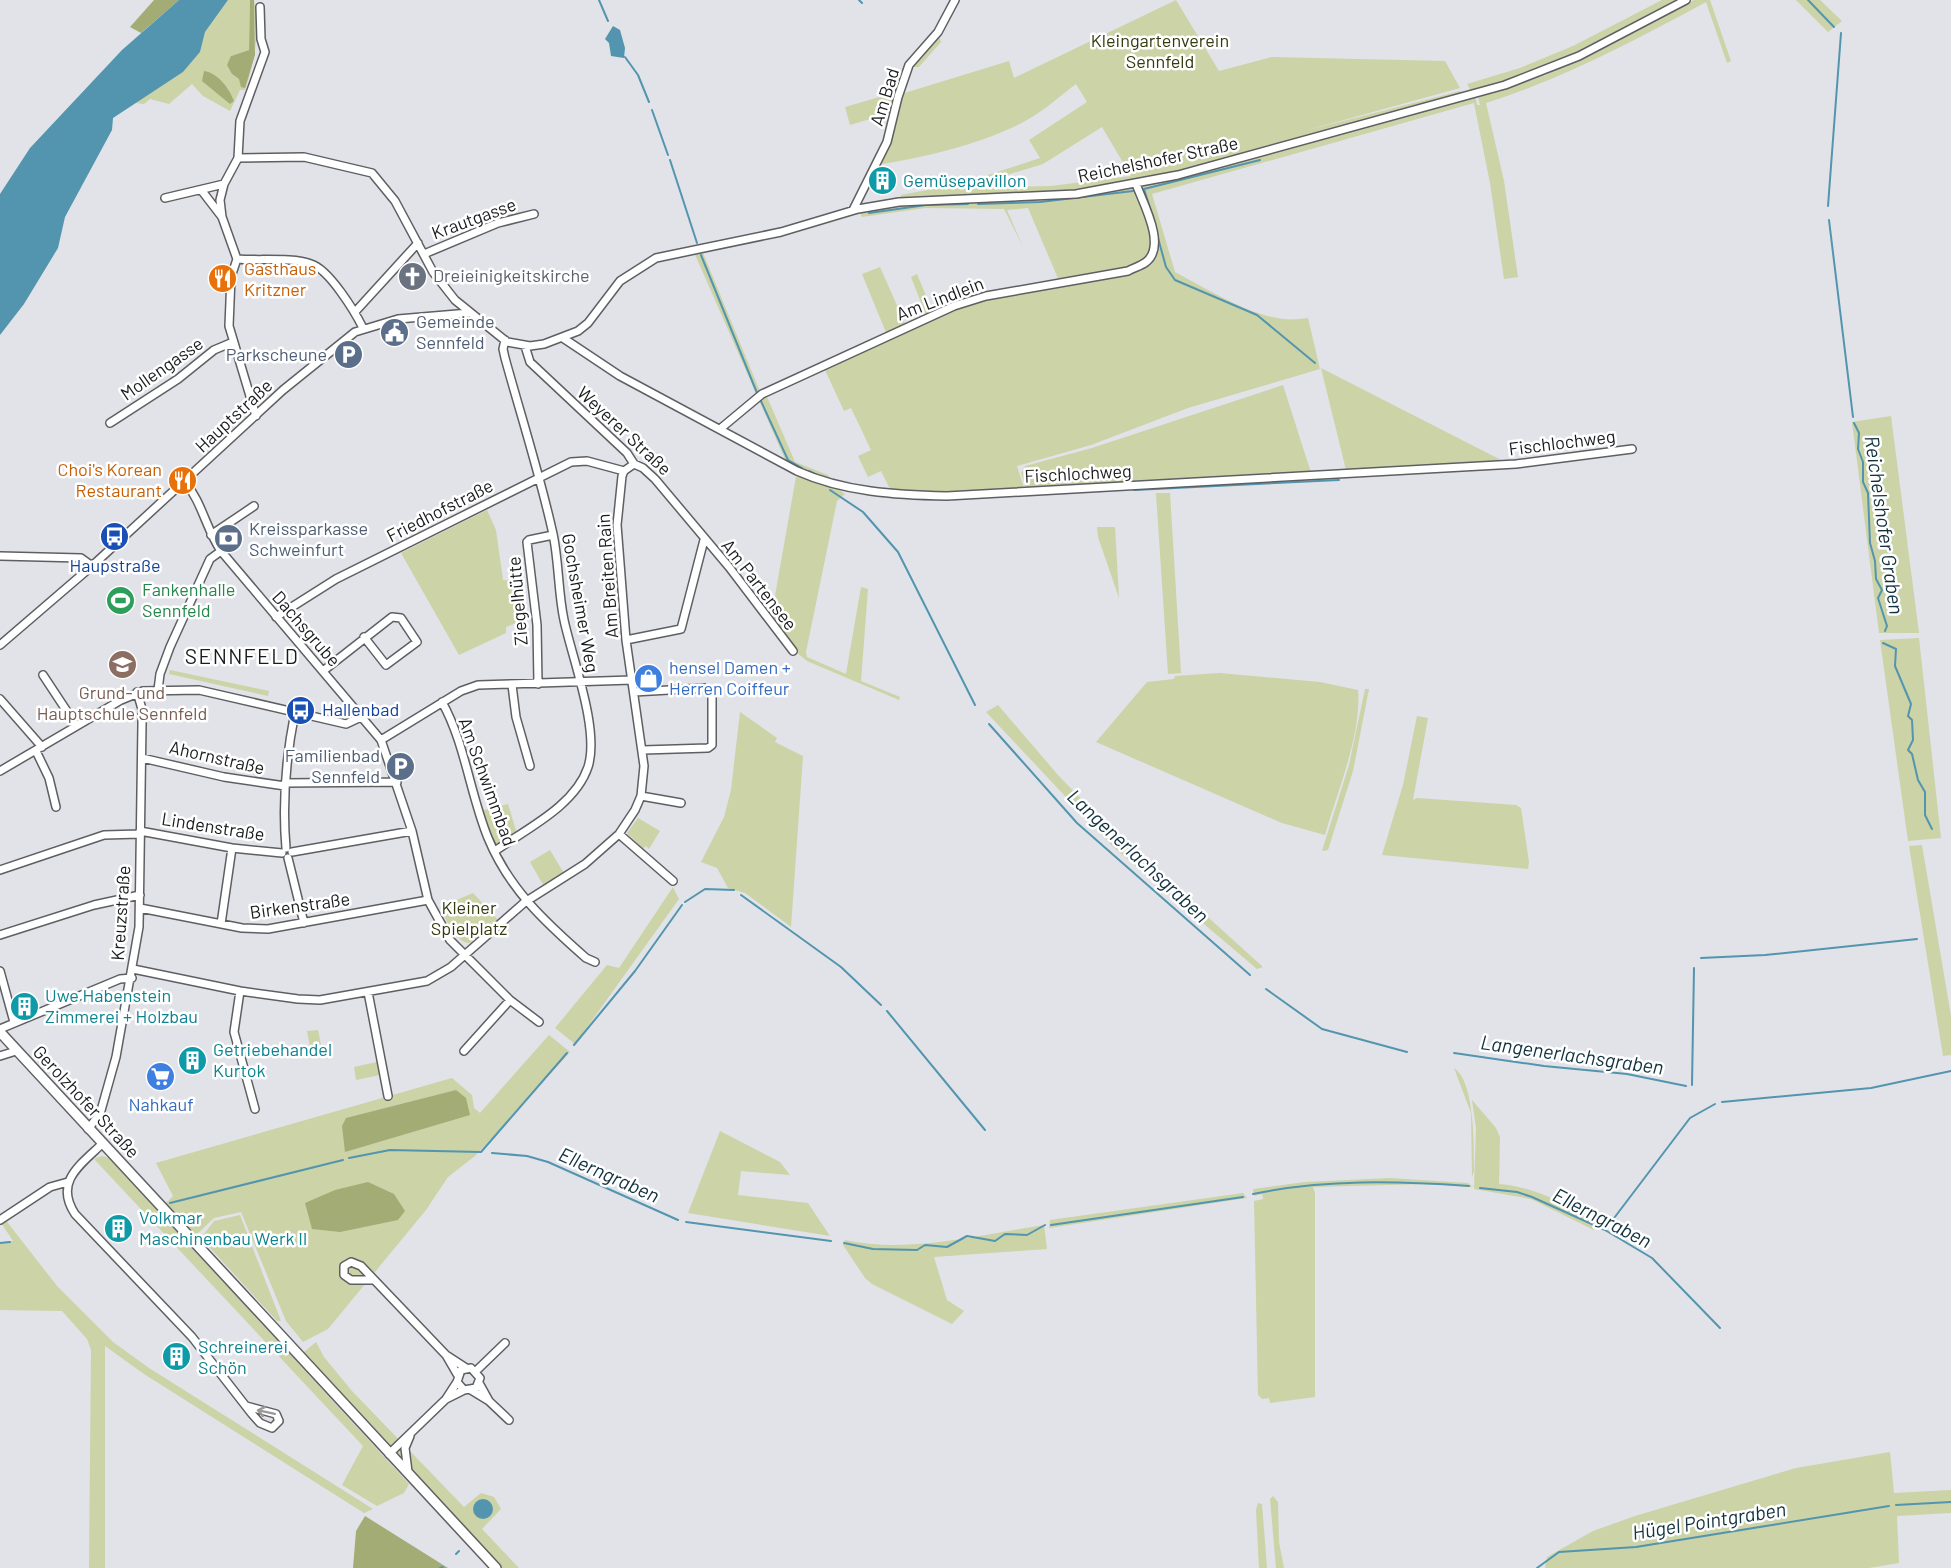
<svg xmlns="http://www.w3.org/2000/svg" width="1951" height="1568" font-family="Barlow,sans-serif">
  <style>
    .green { fill: #cbd3a7; fill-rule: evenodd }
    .forest { fill: #a3ac74 }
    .water { fill: #5395ae }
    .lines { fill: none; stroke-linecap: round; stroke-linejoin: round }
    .stream { stroke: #5395ae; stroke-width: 2 }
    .minor-casing { stroke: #5e5f63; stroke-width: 10 }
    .secondary-casing { stroke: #5e5f63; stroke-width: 12 }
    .minor { stroke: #fff; stroke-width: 7 }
    .secondary { stroke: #fff; stroke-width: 9 }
    .oneway { stroke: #989899 }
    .labels { text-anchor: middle; stroke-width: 5; stroke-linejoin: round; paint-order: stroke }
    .park-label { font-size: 18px; fill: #353a0e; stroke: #fff }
    .street-label { font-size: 18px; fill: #1a1b1d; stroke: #fff }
    .culture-label { font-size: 18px; fill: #0d838f; stroke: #fff; text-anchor: start }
    .food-label { font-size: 18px; fill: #c56008; stroke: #fff; text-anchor: start }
    .worship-label { font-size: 18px; fill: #5b616d; stroke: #fff; text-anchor: start }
    .service-label { font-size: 18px; fill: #4e5e75; stroke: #fff; text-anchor: start }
    .transit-label { font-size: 18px; fill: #164399; stroke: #fff }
    .leisure-label { font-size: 18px; fill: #27864d; stroke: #fff; text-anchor: start }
    .shop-label { font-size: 18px; fill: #366cbe; stroke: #fff; text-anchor: start }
    .education-label { font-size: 18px; fill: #785e54; stroke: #fff }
    .water-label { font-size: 20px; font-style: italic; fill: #12323e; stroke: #fff }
    .quarter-label { font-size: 21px; letter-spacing: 1.5px; fill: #1a1b1d; stroke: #fff }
  </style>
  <rect width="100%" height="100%" fill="#e1e3e8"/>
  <path class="green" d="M228 0H250L249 50 231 56 232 74 239 79 255 55 254 0C260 30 255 61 245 90H240L230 111 203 96 192 84 169 104 150 99 144 104 135 103 183 72 200 52 205 32Z
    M1176 0 1219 71 1272 57 1445 61 1460 88 1304 131 1460 91 1467 96 1475 94 1477 105H1480L1478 97 1546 75 1694 0H1710L1731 61 1727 63 1706 2C1634 41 1564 78 1486 103L1504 181 1518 277 1504 279 1490 183 1474 103 1152 194 1175 272C1205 288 1250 316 1284 319 1291 320 1300 319 1308 318L1320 369 1188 408 1091 445 1017 466 1025 491 947 496 892 493 881 471 868 477 858 456 871 450 851 408 844 411 825 370 811 377 809 373 887 335 862 274 880 267 906 326 927 318 911 277 917 274 934 315 954 306 1060 283 1028 208 1007 210 1023 247 1004 209 925 208 862 217 858 209 899 202 901 195 964 183 1040 158 1029 140 1087 102 1076 84C1060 96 1045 110 1027 120 986 143 923 158 876 165L894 112 850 125 845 107 883 96H891L894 109 898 95 1009 61 1014 78ZM1102 127 1131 176 1051 186 964 188 1043 164Z
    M1662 0H1678L1544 68 1471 91 1467 84 1520 68 1573 46Z
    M1796 0H1820L1842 21 1828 32Z
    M939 34 941 42 919 67H912Z
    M701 248 761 394 765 392 795 462 828 475 833 485 845 494 837 501 806 652 807 657 846 674 861 587 868 589 861 681 900 697 899 700 807 661 796 652V648L793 651 770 624 797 471 788 466 693 250Z
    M1321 368 1503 461 1347 474Z
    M1283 385 1312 476 1026 489 1021 473 1025 466 1092 448Z
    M1891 416 1919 633H1879L1852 422Z
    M1156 493H1170L1181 673 1168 674Z
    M487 510 496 530 503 580 512 581 523 620 506 627V633L459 655 401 553Z
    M1097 527H1115L1119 598 1098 537Z
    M1919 638 1941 838 1908 841 1880 640Z
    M170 670 269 691 268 696 169 674Z
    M1220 673 1320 682 1358 690C1362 734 1337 792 1325 835L1282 823 1096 742 1147 682 1174 679 1175 676Z
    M1365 689H1369L1353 771 1328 850 1322 851 1349 765Z
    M998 705 1058 775 1106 825 1263 967 1257 969 1112 846 986 712Z
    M740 712 777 738 775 742 803 756 791 927 745 893 728 888 717 868 701 862 724 817 731 790Z
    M1417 716 1428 718 1413 800 1417 798 1516 805 1521 808 1529 862 1528 869 1382 855 1403 785Z
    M508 804 517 834 495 850 480 811Z
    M638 818 660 831 649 849 646 846 643 849 627 833Z
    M1922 845 1951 1016V1055L1943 1056 1909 846Z
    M550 850 565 875 545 888 530 862Z
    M673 887 679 899 575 1044 555 1028 607 965 619 968Z
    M473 893 498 920 470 943C455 943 446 919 440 907Z
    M318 1030 321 1045 310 1047 307 1031Z
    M549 1035 570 1052 475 1156 448 1177 426 1210 328 1329 303 1342 286 1321 241 1212 214 1218 196 1235 166 1203 173 1196 156 1163 452 1078 472 1095 474 1108 480 1113Z
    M377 1062 380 1075 356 1080 354 1067Z
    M1454 1068C1475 1081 1474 1147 1474 1171L1472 1177 1471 1113Z
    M1472 1100 1496 1128 1500 1137 1499 1184C1536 1187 1566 1205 1599 1221L1594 1230 1531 1199 1474 1189 1476 1128Z
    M720 1131 780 1162 790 1175 741 1171 738 1195 808 1203 830 1236 688 1213Z
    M102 1156 109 1158 125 1175 409 1484 404 1493 377 1506 342 1485 363 1446 94 1159Z
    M1390 1178 1468 1183 1473 1187 1427 1184 1313 1187 1315 1193V1397L1270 1403 1269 1398 1262 1399 1258 1395 1254 1201 1263 1199 1262 1194 1254 1196 1253 1189 1305 1182Z
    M1243 1193 1247 1198 1049 1228 1050 1220Z
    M240 1215 281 1321H277L201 1238 214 1221Z
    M4 1218 57 1286 113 1342 149 1368 373 1509 364 1513 144 1374 105 1346V1568H89L91 1350 87 1339 62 1311 0 1310V1242L13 1241 0 1221Z
    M1044 1225 1047 1249 934 1257 947 1300 964 1311 952 1324 872 1284 865 1278 843 1245 845 1240C910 1254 979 1235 1044 1225Z
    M316 1342 324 1357 352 1391 464 1507 481 1493 494 1497 501 1509 482 1529 519 1568H496L299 1356Z
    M1890 1452 1894 1493 1951 1490V1513L1897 1516 1899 1563 1869 1568H1545L1547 1557 1593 1531 1635 1516 1796 1468Z
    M1273 1496 1278 1502 1279 1542 1284 1568H1276L1270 1499Z
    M1258 1503 1262 1504 1267 1568H1259L1256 1510Z"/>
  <path class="forest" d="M154 0H179L141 33 130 27Z
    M250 0H254L255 55 245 88 241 87 239 79 232 74 227 65 231 56 249 50Z
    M204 71C218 73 229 88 234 101L230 104 202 81Z
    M456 1090 466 1098 470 1115 345 1152 342 1126 346 1118Z
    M368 1182 394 1194 405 1211 398 1220 340 1232 312 1229 305 1203 335 1190Z
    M365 1516 448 1568H353L356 1531Z"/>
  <path class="water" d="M179 0H228L205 32 200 52 183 72 113 118 112 130 65 217 58 248 24 304 0 335V194L30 148 122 50Z
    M613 26 620 30 625 48 624 58 611 56 609 43 605 39Z
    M473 1509a10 10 0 1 1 20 0a10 10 0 1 1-20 0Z"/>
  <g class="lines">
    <path class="stream" d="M599 0 608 21
      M859 0 862 3
      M1808 0 1834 27
      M625 57 638 75 649 102
      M652 110 668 155
      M670 160 697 243
      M978 204 1040 202 1133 191
      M1828 206 1841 33
      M869 213 926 205 968 204
      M1152 215 1144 189 1260 160
      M1829 220 1853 417
      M1155 227 1166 267 1175 280 1257 315 1315 363
      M701 255 757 393
      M760 399 788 460 802 468
      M1854 423 1859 433 1858 449 1863 462V482L1868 493 1870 543 1875 561 1876 579 1882 590 1878 598 1887 626 1885 631
      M809 471 817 475
      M830 490 863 512 898 552 975 705
      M1134 490 1339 480
      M1883 643 1896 649 1895 666 1911 704 1908 716 1912 720 1913 740 1908 750 1912 754 1918 780 1925 792V815L1932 829
      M989 724 1077 823 1250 975
      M741 895 841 967 881 1005
      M685 902 705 889 734 890
      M1701 958 1765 955 1917 939
      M1266 989 1322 1029 1407 1052
      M887 1011 985 1130
      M574 1045 635 971 682 905
      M1454 1053 1544 1066 1627 1074 1686 1086
      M1692 1085 1694 968
      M1722 1102 1871 1088 1951 1071
      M492 1153 527 1156 548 1162 678 1220
      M349 1158 390 1150 481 1152 567 1053
      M1480 1188 1517 1192 1532 1197 1605 1230 1652 1258 1720 1328
      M1253 1194C1324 1179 1397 1181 1469 1186
      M170 1203 343 1160
      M686 1222 831 1241
      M1051 1225 1243 1197
      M1605 1230 1690 1118 1715 1104
      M0 1243 10 1242
      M844 1243 873 1249 917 1250 925 1245 947 1247 967 1236 995 1241 1005 1234 1027 1235 1045 1225
      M1896 1505 1951 1502
      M456 1554 459 1551
      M440 1568 443 1567
      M1537 1568 1559 1552 1636 1547 1889 1506"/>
    <defs>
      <path id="minor" d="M238 158 304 157 372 173 395 201 433 272 455 300 507 342 530 346 544 344 578 331 588 323 620 281 656 258 781 232 858 209 899 202 1076 194 1178 175 1505 85 1579 56 1686 0
        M202 191 222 217
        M165 198 224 184
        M853 210 887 142 898 97 909 65 938 32 955 0
        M424 254 498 223 534 214
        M237 259C259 261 292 257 311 264 329 269 355 312 363 328
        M355 312 418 243
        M563 338 620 376 797 471C844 492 896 495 947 496L1516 464 1632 449
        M525 346 530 362 627 453 634 464 643 468 655 479 729 567 793 651
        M256 416 229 326 231 277 237 259 222 217 220 200 224 184 238 158 240 121 265 52 261 39 260 7
        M110 423 178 379 214 350 233 342
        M720 429 762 394 954 306 986 296 1128 271C1133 268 1141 266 1146 262 1167 246 1143 203 1136 184
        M185 482C202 502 206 529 221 551L381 740 412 831 428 900 450 940 510 1000 539 1022
        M211 535 254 506
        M0 556 81 558 92 566
        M276 617 336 579 571 462 587 461 624 471
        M626 640 681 629 704 540
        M0 645 92 566 283 390 355 332 398 319 469 313
        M323 671 392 617 401 618 417 642 386 665 364 637
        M43 675 76 725
        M538 684 537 625 527 542 529 540 553 535
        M512 685 516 717 530 766
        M158 690 160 674 170 647 210 559 221 551
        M634 692 704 688 712 695V745L708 748 643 750
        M0 699 42 747
        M442 702C465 743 470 794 488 838 509 889 545 922 586 958L595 962
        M381 740 461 691 478 685 632 680
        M36 751 49 778 56 807
        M142 758 224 777 285 786
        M0 771 121 700 143 691 199 690 346 724 361 717
        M285 783 397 782
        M641 796 681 803
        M140 831 232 848 282 853
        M619 834 673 881
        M286 848C282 802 286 757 295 712
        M495 851C526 829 575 806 588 767 600 730 572 658 564 620 558 592 559 562 553 534 540 475 521 416 505 358L503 349 505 340
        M292 852 412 831
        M288 858 304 923
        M0 870 104 835 140 834
        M140 908 242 928 268 929 428 900
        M221 924 232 848
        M0 935 94 905 140 895
        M133 969 240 991 298 999 320 1000 427 981 451 967 525 902 585 864 619 834 635 810 641 796 644 766 626 640 617 525 622 476 624 471 634 464
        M0 971 14 1022
        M240 991 234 1032 255 1109
        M368 992 388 1096
        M0 1029 120 979 132 978
        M464 1051 510 1000
        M0 1056 16 1051
        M88 1129 100 1114 116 1057 139 927 142 724V709L137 692
        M102 1144C80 1165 54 1182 75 1214L192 1337 252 1414 260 1423 272 1428 279 1421 276 1414 246 1406
        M0 1220 50 1187 68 1182
        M373 1280H351L344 1275V1266L351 1262 361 1266 446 1355 466 1368
        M446 1355 457 1374
        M476 1371 505 1343
        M479 1383 489 1401 509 1420
        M471 1390 489 1401
        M446 1399 464 1390 476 1388 480 1378 471 1368 461 1370 457 1382 464 1390
        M389 1454 446 1399 457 1382
        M408 1472 405 1448 410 1436"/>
      <path id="secondary" d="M0 1032 496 1568"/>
    </defs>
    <use href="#minor" class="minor-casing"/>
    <use href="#secondary" class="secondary-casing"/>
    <use href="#minor" class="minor"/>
    <use href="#secondary" class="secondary"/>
  </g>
  <defs><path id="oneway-shaft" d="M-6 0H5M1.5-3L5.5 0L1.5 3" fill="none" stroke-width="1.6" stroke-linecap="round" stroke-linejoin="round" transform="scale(1.5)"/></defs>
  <use class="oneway" href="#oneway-shaft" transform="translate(266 1412) rotate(-168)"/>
  <defs>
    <symbol id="building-disc" viewBox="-11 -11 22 22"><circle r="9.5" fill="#0f9aa8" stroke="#fff"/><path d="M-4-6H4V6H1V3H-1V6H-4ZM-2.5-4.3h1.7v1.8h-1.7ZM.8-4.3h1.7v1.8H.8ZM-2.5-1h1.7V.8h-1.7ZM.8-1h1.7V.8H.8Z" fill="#fff"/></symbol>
    <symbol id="church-disc" viewBox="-11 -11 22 22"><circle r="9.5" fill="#6b7280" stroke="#fff"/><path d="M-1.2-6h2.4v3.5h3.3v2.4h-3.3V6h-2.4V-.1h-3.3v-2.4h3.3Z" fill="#fff"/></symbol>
    <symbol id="restaurant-disc" viewBox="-11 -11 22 22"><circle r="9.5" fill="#e8710a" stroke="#fff"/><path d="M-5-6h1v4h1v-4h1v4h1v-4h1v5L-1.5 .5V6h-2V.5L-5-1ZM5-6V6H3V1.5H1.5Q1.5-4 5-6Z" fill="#fff"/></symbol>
    <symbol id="civic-disc" viewBox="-11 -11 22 22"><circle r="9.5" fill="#5c6f8a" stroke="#fff"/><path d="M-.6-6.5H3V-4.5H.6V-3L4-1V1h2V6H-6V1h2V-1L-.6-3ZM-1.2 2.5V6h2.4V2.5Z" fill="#fff"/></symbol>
    <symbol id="parking-disc" viewBox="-11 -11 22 22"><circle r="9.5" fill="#5c6f8a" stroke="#fff"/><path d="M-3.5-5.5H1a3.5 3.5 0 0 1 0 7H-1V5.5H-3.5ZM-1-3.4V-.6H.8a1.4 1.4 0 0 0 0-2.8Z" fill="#fff"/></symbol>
    <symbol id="bus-disc" viewBox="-11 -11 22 22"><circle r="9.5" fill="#1a4fb4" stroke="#fff"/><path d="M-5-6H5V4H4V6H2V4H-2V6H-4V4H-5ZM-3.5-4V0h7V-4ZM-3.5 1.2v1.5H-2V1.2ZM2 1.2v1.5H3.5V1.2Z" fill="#fff"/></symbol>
    <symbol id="bank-disc" viewBox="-11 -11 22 22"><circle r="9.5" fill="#5c6f8a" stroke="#fff"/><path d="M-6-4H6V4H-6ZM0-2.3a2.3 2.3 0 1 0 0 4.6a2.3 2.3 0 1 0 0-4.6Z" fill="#fff"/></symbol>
    <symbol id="stadium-disc" viewBox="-11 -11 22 22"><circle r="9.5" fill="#2e9e5b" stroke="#fff"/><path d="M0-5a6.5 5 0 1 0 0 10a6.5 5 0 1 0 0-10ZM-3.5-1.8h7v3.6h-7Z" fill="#fff"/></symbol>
    <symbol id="school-disc" viewBox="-11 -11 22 22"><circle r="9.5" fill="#8d6e63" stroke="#fff"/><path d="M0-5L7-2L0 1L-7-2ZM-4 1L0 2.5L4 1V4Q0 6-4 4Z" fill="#fff"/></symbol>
    <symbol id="shop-disc" viewBox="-11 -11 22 22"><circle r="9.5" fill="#3f7fe0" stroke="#fff"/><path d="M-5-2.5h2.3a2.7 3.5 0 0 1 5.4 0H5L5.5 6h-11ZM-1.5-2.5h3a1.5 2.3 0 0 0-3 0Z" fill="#fff"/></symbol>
    <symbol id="supermarket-disc" viewBox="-11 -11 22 22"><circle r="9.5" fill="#3f7fe0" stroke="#fff"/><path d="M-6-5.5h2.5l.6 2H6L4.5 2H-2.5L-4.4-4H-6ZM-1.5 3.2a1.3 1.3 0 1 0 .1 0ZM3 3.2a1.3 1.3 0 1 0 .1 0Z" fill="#fff"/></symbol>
  </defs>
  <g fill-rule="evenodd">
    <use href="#building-disc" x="866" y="164" width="33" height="33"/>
    <use href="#church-disc" x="396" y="260" width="33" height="33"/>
    <use href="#restaurant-disc" x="206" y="262" width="33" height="33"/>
    <use href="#civic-disc" x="378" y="316" width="33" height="33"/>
    <use href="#parking-disc" x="332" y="338" width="33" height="33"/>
    <use href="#restaurant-disc" x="166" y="464" width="33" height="33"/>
    <use href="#bus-disc" x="98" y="520" width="33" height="33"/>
    <use href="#bank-disc" x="212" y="522" width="33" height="33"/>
    <use href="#stadium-disc" x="104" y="584" width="33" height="33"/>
    <use href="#school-disc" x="106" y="648" width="33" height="33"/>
    <use href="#shop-disc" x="632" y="662" width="33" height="33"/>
    <use href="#bus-disc" x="284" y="694" width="33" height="33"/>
    <use href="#parking-disc" x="384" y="750" width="33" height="33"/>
    <use href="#building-disc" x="8" y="990" width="33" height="33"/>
    <use href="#building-disc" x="176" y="1044" width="33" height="33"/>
    <use href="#supermarket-disc" x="144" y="1060" width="33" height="33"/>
    <use href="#building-disc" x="102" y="1212" width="33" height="33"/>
    <use href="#building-disc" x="160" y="1340" width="33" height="33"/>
  </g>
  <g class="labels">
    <g class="park-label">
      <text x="1160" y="47">Kleingartenverein<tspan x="1160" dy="21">Sennfeld</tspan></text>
      <text x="469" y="914">Kleiner<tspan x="469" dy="21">Spielplatz</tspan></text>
    </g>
    <g class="street-label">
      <text transform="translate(885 97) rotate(-73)" y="6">Am Bad</text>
      <text transform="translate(1158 160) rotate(-12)" y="6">Reichelshofer Straße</text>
      <text transform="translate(474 219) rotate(-20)" y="6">Krautgasse</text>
      <text transform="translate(940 299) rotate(-21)" y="6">Am Lindlein</text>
      <text transform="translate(162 369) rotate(-35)" y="6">Mollengasse</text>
      <text transform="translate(234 416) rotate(-43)" y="6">Hauptstraße</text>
      <text transform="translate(624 431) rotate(43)" y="6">Weyerer Straße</text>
      <text transform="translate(1562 443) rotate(-7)" y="6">Fischlochweg</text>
      <text transform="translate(1078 474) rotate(-3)" y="6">Fischlochweg</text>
      <text transform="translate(440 511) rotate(-27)" y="6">Friedhofstraße</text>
      <text transform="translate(608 576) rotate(-94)" y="6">Am Breiten Rain</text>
      <text transform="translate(759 585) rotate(52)" y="6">Am Partensee</text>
      <text transform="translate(518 601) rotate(-95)" y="6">Ziegelhütte</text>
      <text transform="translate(580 603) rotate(80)" y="6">Gochsheimer Weg</text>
      <text transform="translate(306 629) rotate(49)" y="6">Dachsgrube</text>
      <text transform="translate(217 758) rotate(13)" y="6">Ahornstraße</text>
      <text transform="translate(487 782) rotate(70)" y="6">Am Schwimmbad</text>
      <text transform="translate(213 827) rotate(9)" y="6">Lindenstraße</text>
      <text transform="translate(300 906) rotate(-8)" y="6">Birkenstraße</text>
      <text transform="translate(121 913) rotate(-86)" y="6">Kreuzstraße</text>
      <text transform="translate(86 1102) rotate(47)" y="6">Gerolzhofer Straße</text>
    </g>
    <g class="culture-label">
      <text x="903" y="187">Gemüsepavillon</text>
      <text x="45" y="1002">Uwe Habenstein<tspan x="45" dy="21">Zimmerei + Holzbau</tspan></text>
      <text x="213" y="1056">Getriebehandel<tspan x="213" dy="21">Kurtok</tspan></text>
      <text x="139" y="1224">Volkmar<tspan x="139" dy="21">Maschinenbau Werk II</tspan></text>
      <text x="198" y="1353">Schreinerei<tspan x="198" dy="21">Schön</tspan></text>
    </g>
    <g class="food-label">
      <text x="244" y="275">Gasthaus<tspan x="244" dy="21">Kritzner</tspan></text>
      <text x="162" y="476" text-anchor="end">Choi's Korean<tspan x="162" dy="21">Restaurant</tspan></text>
    </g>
    <g class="worship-label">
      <text x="433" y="282">Dreieinigkeitskirche</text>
    </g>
    <g class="service-label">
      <text x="416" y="328">Gemeinde<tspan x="416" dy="21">Sennfeld</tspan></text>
      <text x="327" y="361" text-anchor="end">Parkscheune</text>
      <text x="249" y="535">Kreissparkasse<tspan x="249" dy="21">Schweinfurt</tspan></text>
      <text x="380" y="762" text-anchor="end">Familienbad<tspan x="380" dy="21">Sennfeld</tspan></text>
    </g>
    <g class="transit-label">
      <text x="115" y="572">Haupstraße</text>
      <text x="322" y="716" text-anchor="start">Hallenbad</text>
    </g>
    <g class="leisure-label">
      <text x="142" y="596">Fankenhalle<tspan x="142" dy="21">Sennfeld</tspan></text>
    </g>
    <g class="shop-label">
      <text x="669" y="674">hensel Damen +<tspan x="669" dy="21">Herren Coiffeur</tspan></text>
      <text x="161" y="1111" text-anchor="middle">Nahkauf</text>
    </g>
    <g class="education-label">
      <text x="122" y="699">Grund- und<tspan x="122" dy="21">Hauptschule Sennfeld</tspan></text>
    </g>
    <g class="water-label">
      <text transform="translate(1884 525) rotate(82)" y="7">Reichelshofer Graben</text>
      <text transform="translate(1138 856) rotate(43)" y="7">Langenerlachsgraben</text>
      <text transform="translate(1572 1055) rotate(8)" y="7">Langenerlachsgraben</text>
      <text transform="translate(609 1175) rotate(24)" y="7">Ellerngraben</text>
      <text transform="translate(1602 1218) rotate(27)" y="7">Ellerngraben</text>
      <text transform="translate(1709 1521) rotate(-9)" y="7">Hügel Pointgraben</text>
    </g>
    <g class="quarter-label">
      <text x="242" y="664">SENNFELD</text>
    </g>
  </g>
</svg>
